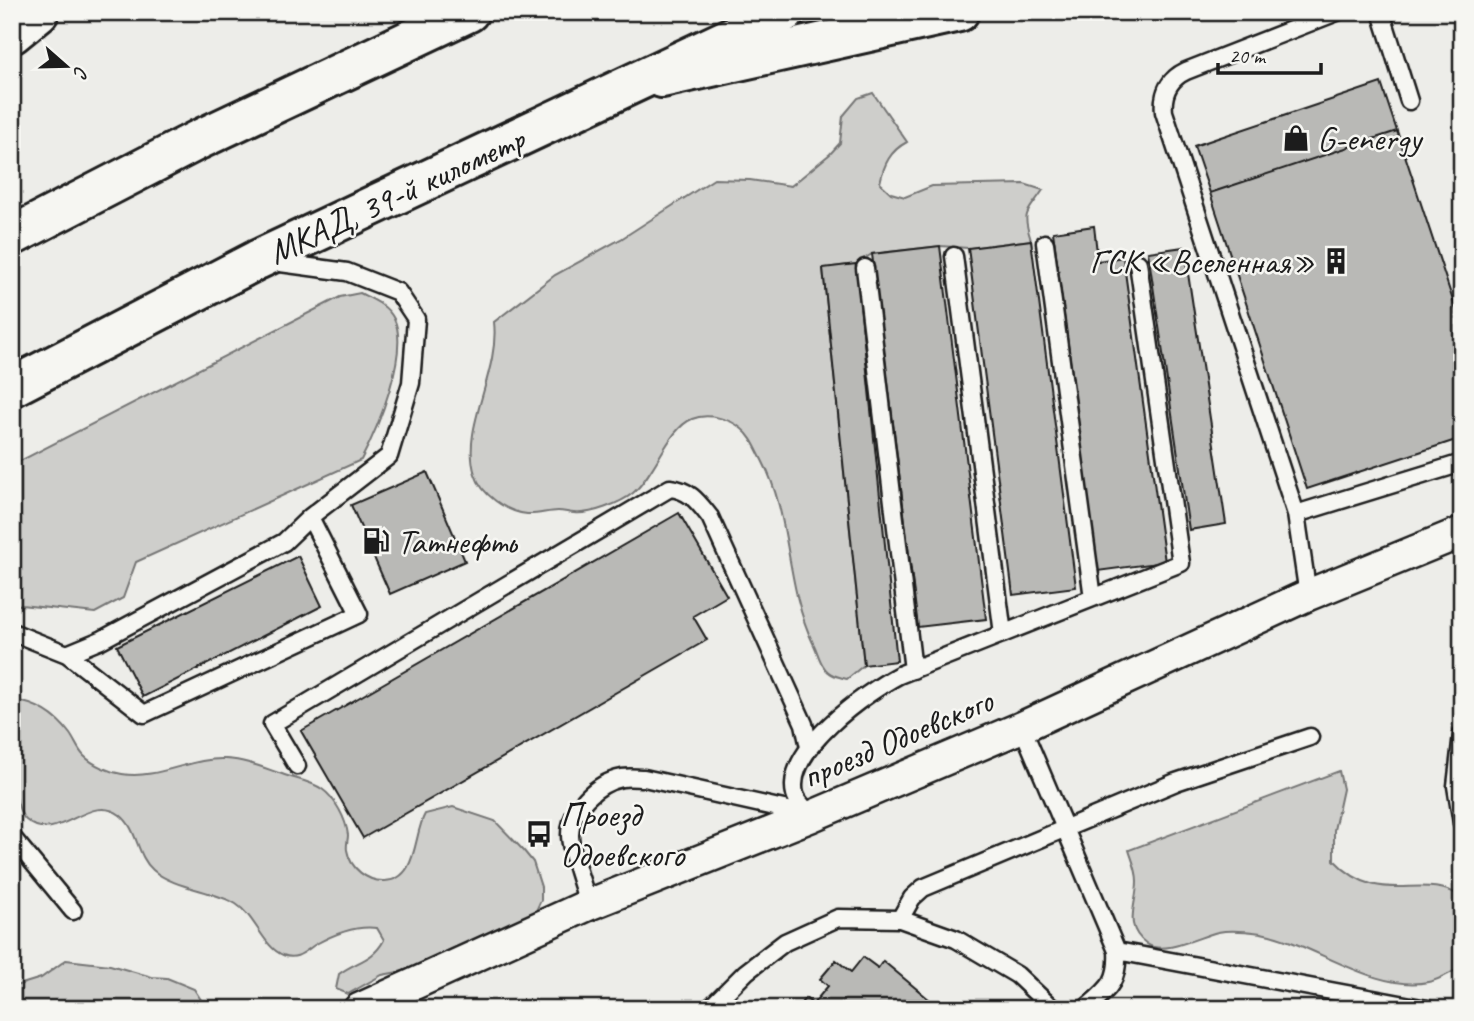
<svg xmlns="http://www.w3.org/2000/svg" width="1474" height="1021" font-family="Caveat,sans-serif">
  <style>
    .green { fill: #cececb; stroke: #757574; stroke-width: 2 }
    .building { fill: #b9b9b6; stroke: #1c1c1c; stroke-width: 2 }
    .lines { fill: none; stroke-linecap: round; stroke-linejoin: round }
    .lane-casing { stroke: #1c1c1c; stroke-width: 21 }
    .street-casing { stroke: #1c1c1c; stroke-width: 35 }
    .secondary-casing { stroke: #1c1c1c; stroke-width: 44 }
    .highway-casing { stroke: #1c1c1c; stroke-width: 44 }
    .lane { stroke: #f6f6f2; stroke-width: 16 }
    .street { stroke: #f6f6f2; stroke-width: 30 }
    .secondary { stroke: #f6f6f2; stroke-width: 38 }
    .highway { stroke: #f6f6f2; stroke-width: 38 }
    .labels { text-anchor: middle; stroke-width: 5; stroke-linejoin: round; paint-order: stroke }
    .poi-label { font-size: 35px; fill: #1c1c1c; stroke: #f6f6f2; text-anchor: start }
    .street-label { font-size: 35px; fill: #1c1c1c; stroke: #f6f6f2 }
  </style>
  <rect width="100%" height="100%" fill="#edede9"/>
  <filter id="ink" filterUnits="userSpaceOnUse"><feTurbulence type="fractalNoise" baseFrequency=".0143" numOctaves="2"/><feDisplacementMap in="SourceGraphic" scale="14" xChannelSelector="R" yChannelSelector="G"/><feConvolveMatrix kernelMatrix="1 2 1 2 8 2 1 2 1" color-interpolation-filters="sRGB"/></filter>
  <g filter="url(#ink)">
    <path class="green" d="M873 93 907 142C890 151 884 164 880 183L891 193 905 197 932 186 1024 184 1043 190C1028 213 1021 210 1031 240L968 248 940 246 872 254 856 264 823 268 864 665 847 679C838 677 829 675 824 667 819 661 817 650 813 643 785 585 792 517 762 460 756 449 752 437 742 429 730 418 707 413 692 419 669 428 655 474 633 493 621 503 590 515 574 513 569 513 564 511 558 511 548 511 537 515 527 514 506 512 481 494 475 474 460 428 500 373 494 322L555 275 621 239 714 179 750 180 791 186 830 154 840 143 843 116 858 98Z
      M360 293C374 300 387 305 394 319 410 351 377 430 361 460L136 562 123 598 95 613 12 604V465L340 297Z
      M12 700C36 703 56 715 70 734 75 741 78 750 84 756 93 765 110 772 122 774 158 780 191 757 226 759 246 760 264 768 282 774 295 779 311 781 322 789 335 798 346 819 348 835 348 840 346 845 347 850 350 868 367 882 385 881 418 880 413 835 425 814L453 807 495 821 524 851 533 862 541 887V900L535 913 524 919 420 968 382 975 348 994 336 989 339 974C356 961 373 961 384 940L377 928C356 925 334 934 316 944 305 951 297 961 283 955 264 948 255 916 236 904 212 890 173 888 153 870 136 855 138 829 120 815 89 791 58 847 26 820 8 804 12 724 12 700Z
      M1339 771 1343 789 1334 830V860C1381 910 1420 870 1462 897V967C1451 972 1440 980 1428 982 1374 993 1312 942 1261 933 1247 931 1231 929 1218 932 1200 936 1164 956 1147 944 1122 926 1137 906 1137 881 1137 870 1132 860 1129 850Z
      M66 960 110 965 152 977 167 978 194 989 207 1009H12V987L41 978Z"/>
    <path class="building" d="M1381 83 1397 131 1210 193 1194 146Z
      M1397 131 1462 328V438L1307 489 1210 193Z
      M1094 226 1098 261 1123 257 1165 562 1098 571 1053 232Z
      M1031 240 1076 587 1013 595 968 248Z
      M940 246 986 619 918 627 872 254Z
      M1184 247 1226 524 1189 530 1148 252Z
      M856 264 897 661 864 665 823 268Z
      M427 472 465 561 390 594 351 505Z
      M679 513 727 596 693 616 707 640 363 838 301 731Z
      M298 556 322 606 143 697 117 646Z
      M863 957 878 968 883 961 936 1005 932 1009H797L805 998 813 1004 828 986 820 979 836 960 851 972Z"/>
    <g class="lines">
      <defs>
        <path id="lane" d="M1381 12 1409 101
          M1045 243 1093 598
          M954 256 1003 634
          M865 268 913 670
          M1296 514 1462 463
          M1308 595 1296 514 1164 112C1162 93 1169 79 1186 71L1337 12
          M12 632 67 654 101 640 284 542 310 517 389 456 411 383 416 319 398 292 347 272 273 262
          M67 654 144 714 359 614 310 517
          M1022 727 1117 951C1119 983 1108 989 1085 1009
          M1462 734 1456 786 1462 823
          M297 766 272 724 670 488C690 490 698 502 710 517L804 724 809 747
          M812 816C806 810 797 802 795 794 784 750 867 692 899 675L1181 563 1138 263
          M12 837 73 911
          M588 905C584 886 570 853 570 835 570 809 596 783 622 778 629 777 637 778 644 778L806 814
          M900 919 912 898 923 888 1176 782 1310 737
          M1117 951 1427 1009
          M709 1009 746 972 785 942 838 918 900 919 956 939 1017 975 1053 1009"/>
        <path id="street" d="M359 1009 588 905 812 816 1022 727 1308 595 1462 532"/>
        <path id="secondary" d="M12 34 39 12
          M662 78 959 12"/>
        <path id="highway" d="M12 236 198 140 469 12
          M12 387 257 260 785 12"/>
      </defs>
      <use href="#lane" class="lane-casing"/>
      <use href="#street" class="street-casing"/>
      <use href="#secondary" class="secondary-casing"/>
      <use href="#highway" class="highway-casing"/>
      <use href="#lane" class="lane"/>
      <use href="#street" class="street"/>
      <use href="#secondary" class="secondary"/>
      <use href="#highway" class="highway"/>
    </g>
  </g>
  <defs>
    <symbol id="shop-bare" viewBox="-9 -9 18 18"><path d="M-5-2.5h2.3a2.7 3.5 0 0 1 5.4 0H5L5.5 6h-11ZM-1.5-2.5h3a1.5 2.3 0 0 0-3 0Z" fill="#1c1c1c" stroke="#f6f6f2" stroke-width="2.5" paint-order="stroke"/></symbol>
    <symbol id="building-bare" viewBox="-9 -9 18 18"><path d="M-4-6H4V6H1V3H-1V6H-4ZM-2.5-4.3h1.7v1.8h-1.7ZM.8-4.3h1.7v1.8H.8ZM-2.5-1h1.7V.8h-1.7ZM.8-1h1.7V.8H.8Z" fill="#1c1c1c" stroke="#f6f6f2" stroke-width="2.5" paint-order="stroke"/></symbol>
    <symbol id="fuel-bare" viewBox="-9 -9 18 18"><path d="M-5.5-6h7V0h2V4h1.3V-2.5L3-4.5l.8-.8L6-3V5H2.5V1h-1V6h-7ZM-4.2-4.7v3.2H.2V-4.7Z" fill="#1c1c1c" stroke="#f6f6f2" stroke-width="2.5" paint-order="stroke"/></symbol>
    <symbol id="bus-bare" viewBox="-9 -9 18 18"><path d="M-5-6H5V4H4V6H2V4H-2V6H-4V4H-5ZM-3.5-4V0h7V-4ZM-3.5 1.2v1.5H-2V1.2ZM2 1.2v1.5H3.5V1.2Z" fill="#1c1c1c" stroke="#f6f6f2" stroke-width="2.5" paint-order="stroke"/></symbol>
  </defs>
  <g fill-rule="evenodd">
    <use href="#shop-bare" x="1277" y="119" width="38" height="38"/>
    <use href="#building-bare" x="1317" y="242" width="38" height="38"/>
    <use href="#fuel-bare" x="357" y="522" width="38" height="38"/>
    <use href="#bus-bare" x="520" y="815" width="38" height="38"/>
  </g>
  <g class="labels">
    <g class="poi-label">
      <text x="1317" y="150">G-energy</text>
      <text x="1315" y="273" text-anchor="end">ГСК «Вселенная»</text>
      <text x="397" y="553">Татнефть</text>
      <text x="560" y="826">Проезд<tspan x="560" dy="40">Одоевского</tspan></text>
    </g>
    <g class="street-label">
      <text transform="translate(396 195) rotate(-25)" y="12">МКАД, 39-й километр</text>
      <text transform="translate(897 738) rotate(-23)" y="12">проезд Одоевского</text>
    </g>
  </g>
  <rect width="1474" height="1021" fill="none" stroke="#f6f6f2" stroke-width="42"/>
  <rect x="21" y="21" width="1432" height="979" fill="none" stroke="#1c1c1c" stroke-width="2.5" filter="url(#ink)"/>
  <g transform="translate(66 66) rotate(110)" stroke="#f6f6f2" stroke-width="5" paint-order="stroke">
  <path d="M0-5L12 26L0 18L-12 26Z" fill="#1c1c1c"/>
  <text y="-10" font-size="19" font-weight="bold" text-anchor="middle" fill="#1c1c1c">С</text>
  </g>
  <path d="M1218 63v10h103v-10" fill="none" stroke="#1c1c1c" stroke-width="3.5"/>
  <text x="1229" y="63" font-size="21" fill="#1c1c1c" stroke="#f6f6f2" stroke-width="5" paint-order="stroke">20 m</text>
</svg>
